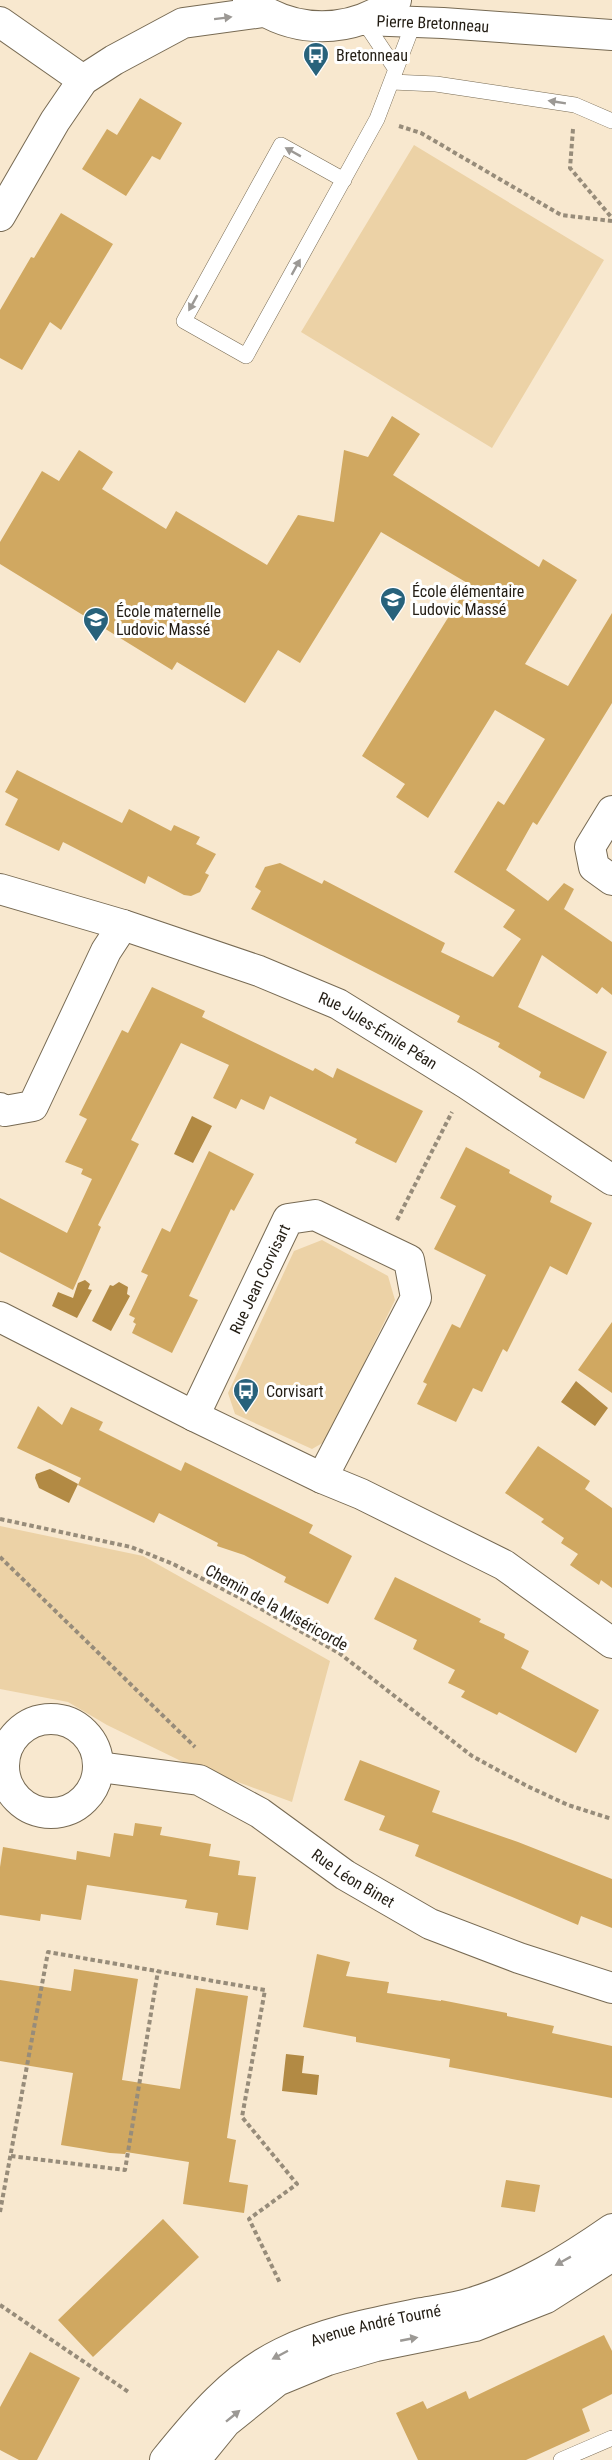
<svg xmlns="http://www.w3.org/2000/svg" width="612" height="2460" font-family="'Roboto Condensed',sans-serif">
  <style>
    .green { fill: #ecd2a6 }
    .water { fill: #b28a44 }
    .building { fill: #d0a861 }
    .lines { fill: none; stroke-linecap: round; stroke-linejoin: round }
    .lane-casing { stroke: #776a53; stroke-width: 16 }
    .street-casing { stroke: #776a53; stroke-width: 32 }
    .path { stroke: #978c7a; stroke-width: 4; stroke-dasharray: 4.5 3; stroke-linecap: butt }
    .lane { stroke: #fff; stroke-width: 15 }
    .street { stroke: #fff; stroke-width: 30 }
    .oneway { fill: #9c9995 }
    .labels { text-anchor: middle; stroke-width: 6; stroke-linejoin: round; paint-order: stroke }
    .street-label { font-size: 16px; fill: #231d14; stroke: #fff }
    .poi-label { font-size: 16px; fill: #231d14; stroke: #fff; text-anchor: start }
  </style>
  <rect width="100%" height="100%" fill="#f8e8cf"/>
  <path class="green" d="M414 145 604 260 492 448 301 332Z
    M322 1240 388 1276 395 1300 326 1441 312 1449 235 1414 228 1393 294 1251Z
    M0 1526 143 1556 330 1661 292 1802 181 1761 107 1725 68 1702 0 1689Z"/>
  <path class="water" d="M192 1116 212 1126 193 1163 174 1154Z
    M85 1280 90 1284 88 1289 92 1290 77 1318 52 1306 58 1292 73 1298 78 1283Z
    M119 1282 128 1287 127 1294 130 1296 111 1331 92 1321 110 1285 113 1286Z
    M576 1381 608 1408 595 1426 561 1402Z
    M50 1469 78 1484 69 1503 39 1488 35 1478 36 1474Z
    M286 2054 304 2056 302 2073 319 2075 317 2095 282 2091Z"/>
  <path class="building" d="M140 98 182 123 160 160 152 156 126 196 82 169 107 129 117 135Z
    M61 213 113 244 61 330 50 322 22 370 0 358V310L31 257 34 258Z
    M392 416 420 434 393 475 539 567 543 559 577 580 525 664 568 686 612 613V703L537 825 533 822 506 870 548 901 564 883 574 889 564 909 612 942V995L602 987 597 994 542 955 518 1007 607 1052 584 1099 539 1077 541 1072 498 1047 500 1043 457 1022 460 1016 251 909 261 891 255 887 265 867 280 863 322 884 324 880 445 943 441 952 493 977 521 939 503 927 515 910 454 872 498 801 504 805 545 739 495 710 428 818 396 797 405 784 362 756 469 584 381 532 300 663 278 650 245 703 177 662 172 670 0 564V542L42 471 59 481 79 450 113 472 102 489 166 529 176 511 267 565 298 515 334 522 344 450 368 457Z
    M17 770 122 823 129 809 171 831 174 825 200 837 196 844 216 854 205 873 209 875 200 892 191 896 184 895 148 876 145 884 63 842 59 851 5 825 18 799 5 792Z
    M152 987 205 1011 202 1017 313 1071 315 1068 333 1078 337 1068 423 1111 396 1163 355 1143 357 1139 270 1096 264 1110 241 1099 236 1109 213 1098 229 1065 181 1043 131 1140 139 1144 98 1225 101 1227 73 1290 0 1252V1198L67 1233 92 1179 81 1174 83 1169 65 1162 87 1119 79 1115 122 1030 128 1033Z
    M466 1147 510 1170 509 1173 552 1196 550 1202 592 1223 567 1275 550 1266 507 1352 503 1349 482 1392 473 1388 456 1422 417 1404 427 1384 423 1382 452 1324 460 1328 486 1275 434 1249 456 1206 440 1198Z
    M209 1151 254 1174 234 1211 231 1209 189 1296 198 1300 172 1353 132 1333 136 1324 133 1322 135 1318 129 1315 148 1275 141 1272 162 1228 170 1232Z
    M612 1322V1393L578 1370Z
    M38 1406 62 1425 71 1407 103 1422 99 1430 181 1471 185 1462 313 1525 309 1533 352 1556 328 1604 284 1582 286 1577 244 1555 217 1546 218 1543 159 1513 154 1523 78 1485 81 1478 17 1448Z
    M538 1446 590 1481 585 1489 612 1508V1588L601 1580 599 1585 570 1565 578 1554 561 1543 564 1538 541 1522 544 1519 505 1493Z
    M395 1577 481 1619 479 1622 505 1634 504 1638 529 1651 521 1668 599 1710 576 1753 499 1712 497 1715 461 1697 465 1691 448 1683 455 1670 413 1649 417 1640 374 1619Z
    M360 1760 440 1791 432 1812 518 1842 612 1879V1928L581 1916 578 1925 415 1856 419 1845 379 1830 385 1816 344 1800Z
    M135 1823 162 1827 160 1835 211 1844 209 1856 240 1861 238 1875 256 1877 248 1930 216 1925 218 1913 185 1908 187 1900 87 1885 81 1920 41 1914 40 1921 0 1915V1867L3 1847 76 1860 77 1851 110 1857 114 1833 133 1836Z
    M317 1954 350 1962 346 1976 389 1982 387 1993 441 2001V2000L507 2013V2016L554 2026 552 2033 612 2046V2098L449 2067 450 2059 356 2042V2037L303 2027Z
    M74 1969 138 1979 122 2080 180 2089 196 1988 248 1996 227 2138 236 2140 229 2182 248 2185 244 2213 183 2204 189 2162 126 2152 125 2154 110 2153 61 2145 73 2073 0 2061V1980L71 1991Z
    M506 2180 540 2185 535 2212 501 2207Z
    M163 2219 199 2257 93 2357 58 2320Z
    M604 2335 612 2351V2394L582 2409 590 2431 526 2460H418L396 2413 423 2401 427 2409 466 2391 469 2399Z
    M30 2352 80 2378 37 2460H19L0 2450V2407Z"/>
  <g class="lines">
    <defs>
      <path id="lane" d="M363 20 395 68
        M392 82 436 84 575 105 612 121
        M344 180 281 145 184 321 246 356 377 119 414 22
        M0 1766H4
        M561 2460 612 2438"/>
      <g id="street">
        <path d="M248 0C292 35 352 35 396 0"/>
        <path id="s1" d="M363 20 443 23 612 35"/>
        <path d="M0 22 83 80"/>
        <path d="M0 216 55 121 83 80 114 60 183 23 263 12"/>
        <path d="M612 811 590 847 594 867 612 880"/>
        <path id="s2" d="M0 889 123 925 259 971 338 1004 467 1084 612 1180"/>
        <path d="M0 1108 5 1111 33 1106 106 951 123 925"/>
        <path d="M0 1317 194 1416 322 1478 361 1494 504 1565 612 1643"/>
        <path id="s3" d="M194 1416 288 1219 315 1215 409 1260 416 1298 322 1478"/>
        <circle cx="51" cy="1766" r="47"/>
        <path id="s4" d="M99 1767 199 1780 260 1813 345 1875 430 1924 519 1958 612 1988"/>
        <path id="s5" d="M165 2460C199 2418 233 2377 282 2353 327 2331 374 2323 422 2313 438 2310 455 2308 471 2303 522 2288 569 2259 612 2229"/>
        <path d="M195 2460 226 2422 277 2381 328 2360 376 2346 475 2326 546 2298 612 2256"/>
      </g>
    </defs>
    <use href="#lane" class="lane-casing"/>
    <use href="#street" class="street-casing"/>
    <path class="path" d="M399 126 421 133 561 215 612 221
      M573 129 570 168 612 218
      M397 1220 452 1112
      M0 1519 131 1547 173 1564 258 1607 339 1653 472 1756 527 1786 568 1805 612 1819
      M0 1557 195 1747
      M11 2156 125 2170 158 1971
      M0 2212 48 1952 265 1990 242 2117 297 2184 249 2219 280 2283
      M0 2305 130 2393"/>
    <use href="#lane" class="lane"/>
    <use href="#street" class="street"/>
  </g>
  <defs><path id="oneway-solid" d="M-6-.8H1V-3.2L6.5 0L1 3.2V.8H-6Z" transform="scale(1.5)"/></defs>
  <g class="oneway">
    <use href="#oneway-solid" transform="translate(223 18) rotate(-7)"/>
    <use href="#oneway-solid" transform="translate(557 102) rotate(-171)"/>
    <use href="#oneway-solid" transform="translate(293 152) rotate(-151)"/>
    <use href="#oneway-solid" transform="translate(296 267) rotate(-61)"/>
    <use href="#oneway-solid" transform="translate(193 303) rotate(119)"/>
    <use href="#oneway-solid" transform="translate(563 2261) rotate(151)"/>
    <use href="#oneway-solid" transform="translate(409 2339) rotate(-11)"/>
    <use href="#oneway-solid" transform="translate(280 2355) rotate(152)"/>
    <use href="#oneway-solid" transform="translate(233 2416) rotate(-39)"/>
  </g>
  <defs>
    <symbol id="bus-pin" viewBox="-11 -11 22 30"><path d="M0 17L-7.5 6A9.5 9.5 0 1 1 7.5 6Z" fill="#28627b" stroke="#fff"/><path d="M-5-6H5V4H4V6H2V4H-2V6H-4V4H-5ZM-3.5-4V0h7V-4ZM-3.5 1.2v1.5H-2V1.2ZM2 1.2v1.5H3.5V1.2Z" fill="#fff"/></symbol>
    <symbol id="school-pin" viewBox="-11 -11 22 30"><path d="M0 17L-7.5 6A9.5 9.5 0 1 1 7.5 6Z" fill="#28627b" stroke="#fff"/><path d="M0-5L7-2L0 1L-7-2ZM-4 1L0 2.5L4 1V4Q0 6-4 4Z" fill="#fff"/></symbol>
  </defs>
  <g fill-rule="evenodd">
    <use href="#bus-pin" x="301" y="40" width="30" height="40"/>
    <use href="#school-pin" x="378" y="585" width="30" height="40"/>
    <use href="#school-pin" x="81" y="605" width="30" height="40"/>
    <use href="#bus-pin" x="231" y="1376" width="30" height="40"/>
  </g>
  <g class="labels">
    <g class="street-label">
      <text dy="6" stroke="none"><textPath href="#s1" startOffset="70">Pierre Bretonneau</textPath></text>
      <text dy="6" stroke="none"><textPath href="#s2" startOffset="405">Rue Jules-Émile Péan</textPath></text>
      <text dy="6" stroke="none"><textPath href="#s3" startOffset="152">Rue Jean Corvisart</textPath></text>
      <text transform="translate(277 1607) rotate(29)" y="6">Chemin de la Miséricorde</text>
      <text dy="6" stroke="none"><textPath href="#s4" startOffset="284">Rue Léon Binet</textPath></text>
      <text dy="6" stroke="none"><textPath href="#s5" startOffset="258">Avenue André Tourné</textPath></text>
    </g>
    <g class="poi-label">
      <text x="336" y="61">Bretonneau</text>
      <text x="412" y="597">École élémentaire<tspan x="412" dy="18">Ludovic Massé</tspan></text>
      <text x="116" y="617">École maternelle<tspan x="116" dy="18">Ludovic Massé</tspan></text>
      <text x="266" y="1397">Corvisart</text>
    </g>
  </g>
</svg>
